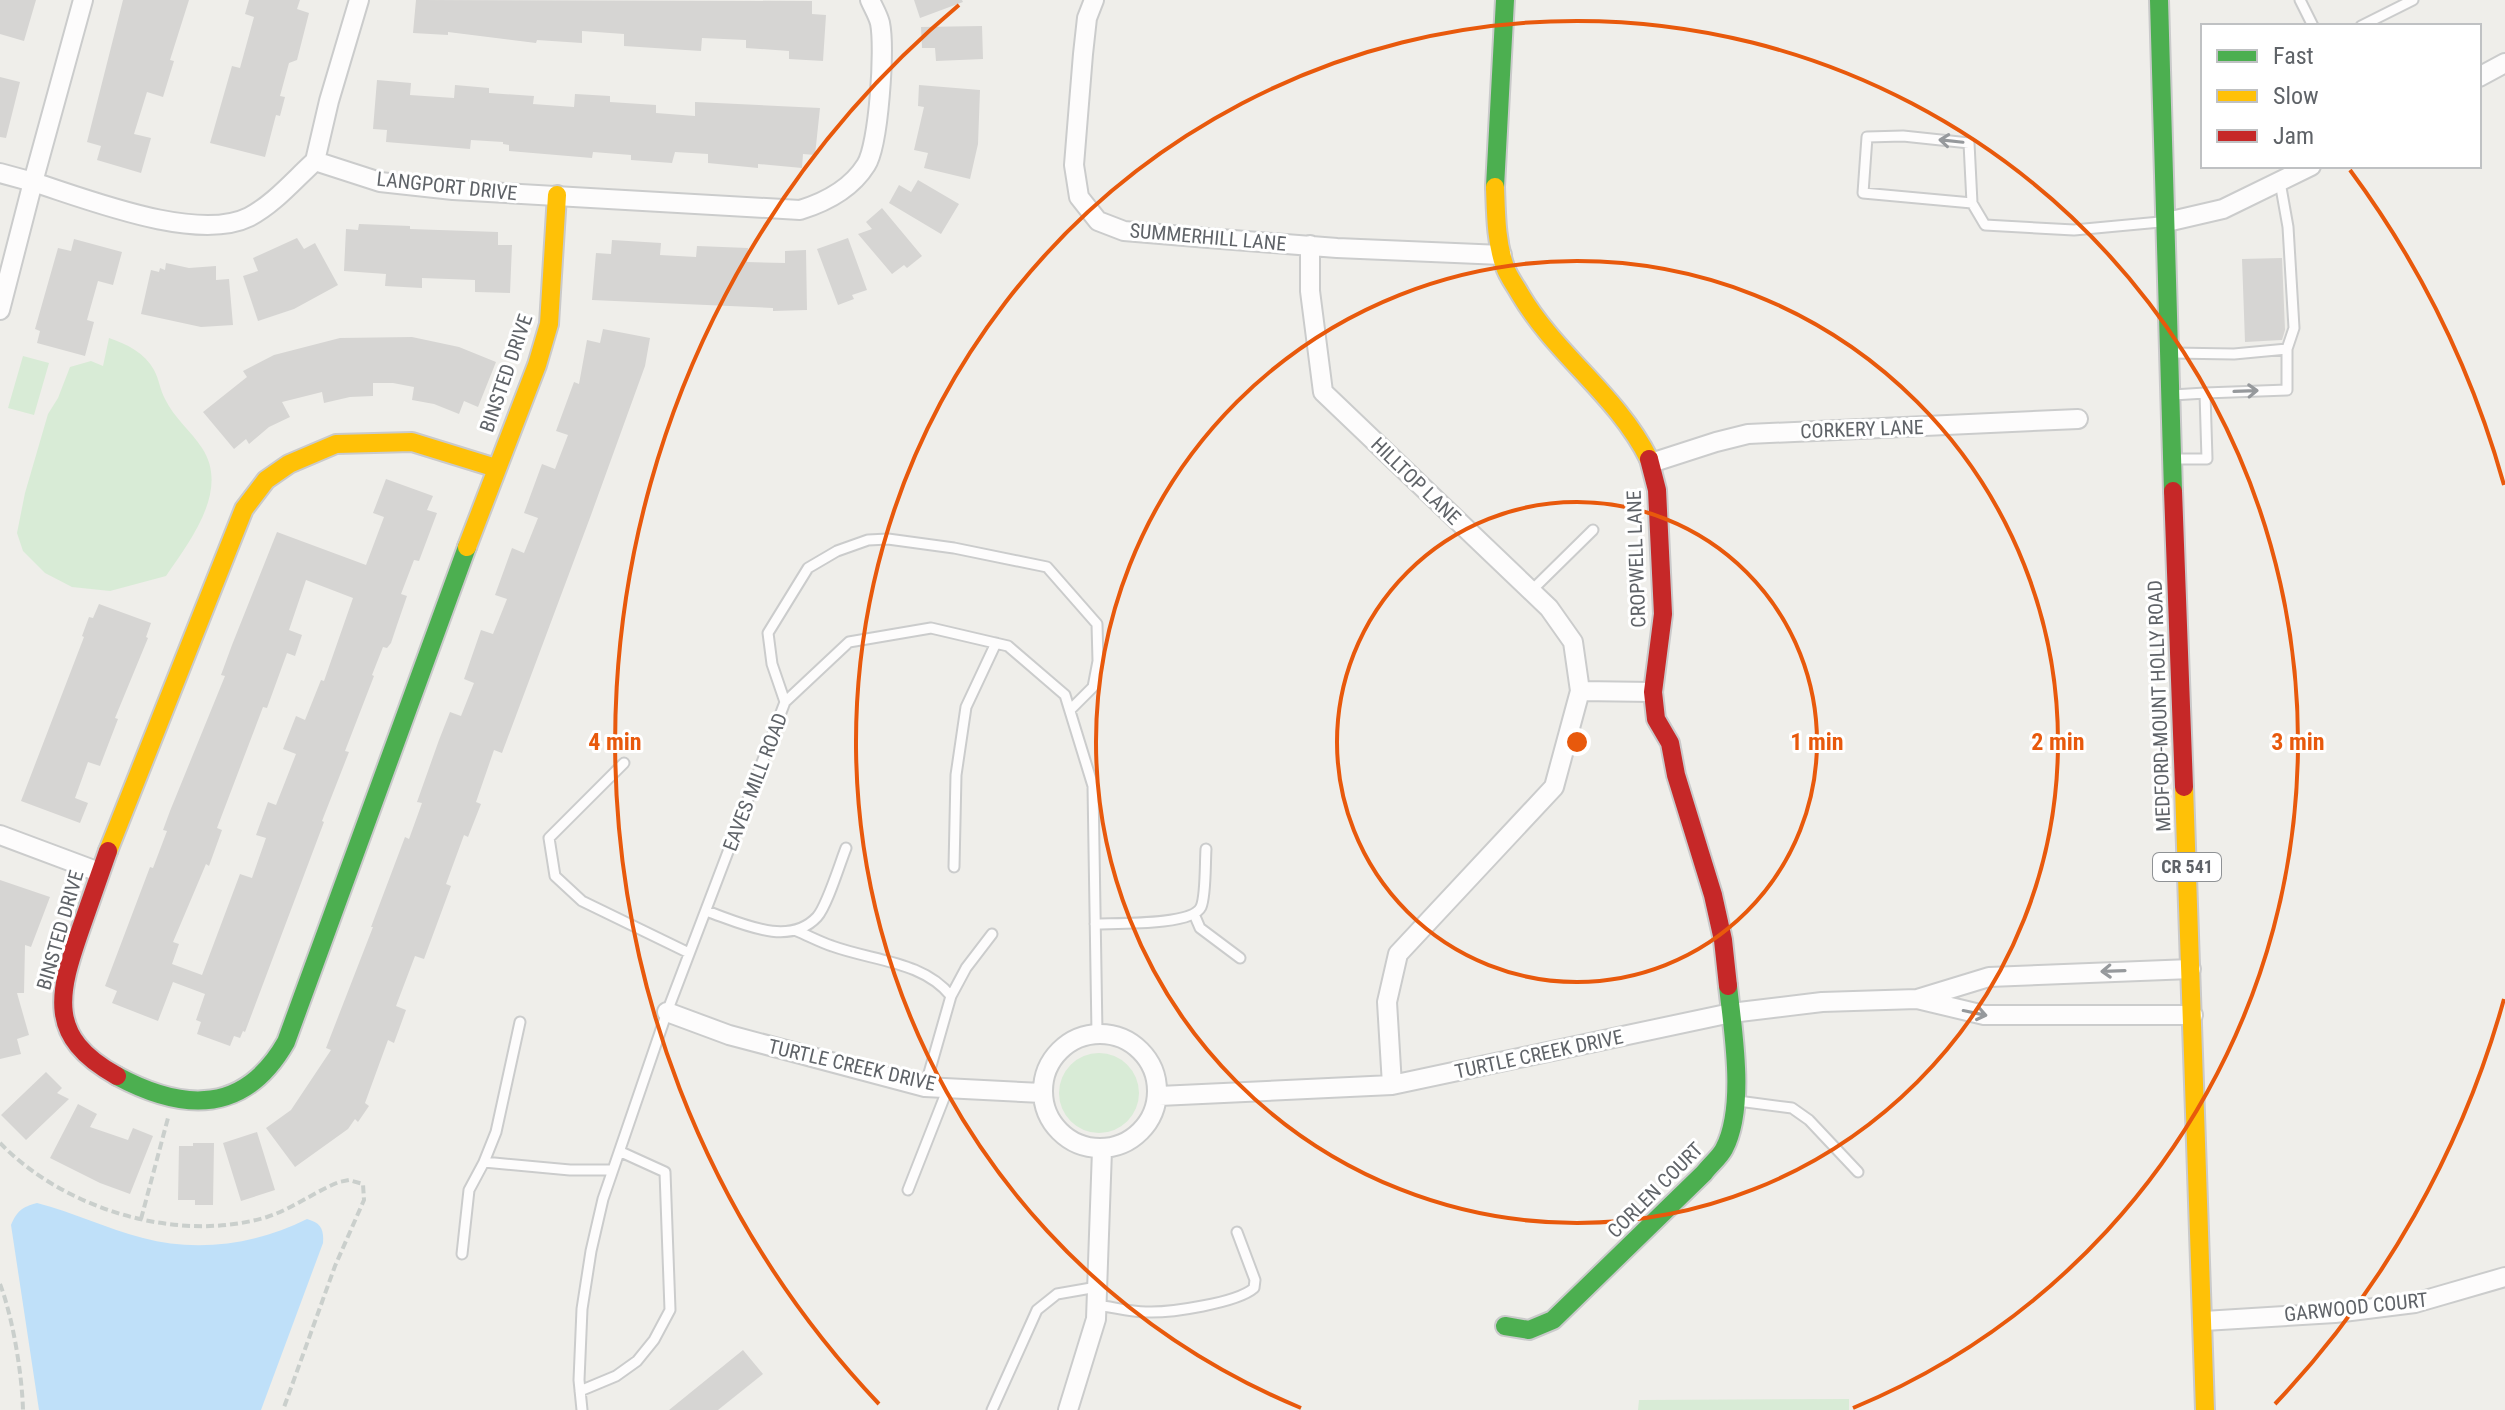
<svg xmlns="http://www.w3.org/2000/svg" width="2505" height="1410" font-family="'Roboto Condensed',sans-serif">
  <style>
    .green { fill: #d8ebd6 }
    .water { fill: #bfe0f9 }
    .building { fill: #d6d5d3; fill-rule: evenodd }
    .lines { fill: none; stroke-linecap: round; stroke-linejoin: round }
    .lane-casing { stroke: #cbcccc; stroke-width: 13 }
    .street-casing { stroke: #cbcccc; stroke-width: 22 }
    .fast-casing { stroke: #cacacb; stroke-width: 22 }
    .slow-casing { stroke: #cacacb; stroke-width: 22 }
    .jam-casing { stroke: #cacacb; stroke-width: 22 }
    .path { stroke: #cacfcc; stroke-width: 4; stroke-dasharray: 8 4; stroke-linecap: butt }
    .lane { stroke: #fdfcfc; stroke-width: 9 }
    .street { stroke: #fdfcfc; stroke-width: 18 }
    .fast { stroke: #4caf50; stroke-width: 18 }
    .slow { stroke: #ffc107; stroke-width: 18 }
    .jam { stroke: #c62828; stroke-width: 18 }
    .oneway { stroke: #96999c }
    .ring { fill: none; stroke: #e8590c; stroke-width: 4 }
    .labels { text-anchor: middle; stroke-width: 6; stroke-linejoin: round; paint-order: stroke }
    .shield { fill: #fff; stroke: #8f9295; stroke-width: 2 }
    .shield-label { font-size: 18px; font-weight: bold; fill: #5f6368 }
    .street-label { font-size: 20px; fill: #5f6368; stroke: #fff }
    .centre { fill: #e8590c; stroke: #fff; stroke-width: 4 }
    .ring-label { font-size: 24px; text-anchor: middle; font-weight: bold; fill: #e8590c; stroke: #fff; stroke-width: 6; stroke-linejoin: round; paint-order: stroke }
  </style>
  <rect width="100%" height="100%" fill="#efeeea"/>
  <path class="green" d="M109 338C127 344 145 353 154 370 159 379 160 390 165 399 174 418 191 431 202 448 230 490 190 541 166 576L110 591 72 587 45 573 23 551 17 533 25 493 48 414 58 398 70 367 91 361 103 366Z
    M23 356 49 363 34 415 8 408Z
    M1059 1093a40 40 0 1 1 80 0a40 40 0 1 1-80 0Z
    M1849 1399V1410H1638L1639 1400Z"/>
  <path class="water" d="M37 1203C73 1212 107 1229 143 1238 198 1253 257 1244 307 1219 321 1223 324 1229 323 1243L261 1410H39L11 1225C17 1211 22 1207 37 1203Z"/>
  <path class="building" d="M0 0H36L24 41 0 34Z
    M123 0H189L170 60 174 61 163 97 147 92 134 134 151 138 141 173 97 160 101 146 87 142Z
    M249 0H300L297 9 309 13 297 60 289 63 280 96 285 97 280 116 276 115 265 157 210 143 232 66 240 68 254 17 245 14Z
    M416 0 812 1V14L826 15 823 61 789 59V51L746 48V40L702 38 701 51 624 46V34L582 31V43L537 40 536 43 448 32V35L413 33Z
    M914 0H962L963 2 920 18Z
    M982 26 983 59 936 61 935 48H922L921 27Z
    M0 77 20 82 6 138 0 137Z
    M377 80 411 83 410 95 454 98 455 85 489 88V93L534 96 533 104 574 107 575 94 610 96V102L656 105V113L695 116V102L820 108 815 155 803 154 802 168 758 164V168L708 163V154L675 152 672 163 631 160V155L593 152 592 158 509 151V145L503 144V142L471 140 470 149 386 142 387 130 373 129Z
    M919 85 980 90 978 144 970 179 924 168 928 153 914 150 924 107 918 106Z
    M918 180 959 204 941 234 889 203 899 185 911 192Z
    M882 208 922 256 907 268 904 265 892 274 858 234 872 229 866 222Z
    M359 224 410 226V229L498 232V245H512L510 293 475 292V280L422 278V288L385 286 386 274 344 271 346 229 358 230Z
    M297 238 304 249 315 243 338 285 294 309 258 321 243 276 258 271 253 258Z
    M848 238 867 290 852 295 854 299 838 305 817 249Z
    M74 239 122 252 113 285 98 281 87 320 94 322 85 356 37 343 40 331 35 329 58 248 71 251Z
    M612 240 661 243 660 255 696 257 697 246 748 248 747 262 785 263V251L806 250 807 310 773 311V308L592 300 596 253 611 254Z
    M2282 258 2285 330 2282 340 2245 342 2242 259Z
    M166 263 189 268 216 266V280L229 279 233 325 201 327 141 314 151 270 159 272 160 268 165 270Z
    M603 329 650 338 645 366 591 515 502 753 494 750 476 802 481 804 468 837 464 835 446 884 451 886 424 959 415 956 396 1006 406 1010 394 1043 388 1040 365 1103 369 1106 358 1122 355 1119 348 1129 295 1167 266 1128 291 1110 331 1050 326 1048 373 927H371L405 837 409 839 422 803 417 802 439 740 450 712 461 716 474 683 464 679 481 630 493 634 507 599 495 595 512 548 524 553 538 518 524 513 542 464 555 469 568 435 556 431 574 382 579 384 587 340 600 343Z
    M412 337 459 347 496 362 478 407 464 401 459 414 434 404 412 400 414 387 393 383H373V396L350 397 324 403 322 392 282 402 290 417 269 427 249 444 246 439 234 449 203 412 247 377 243 371 274 355 340 338Z
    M386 479 433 496 427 510 437 513 419 561 414 560 401 594 407 596 397 625 391 643 387 648 383 647 372 675 374 676 345 751 349 752 322 821 324 822 245 1032 243 1031 240 1038 234 1036 230 1046 197 1034 201 1022 196 1020 205 994 173 982 158 1021 112 1003 117 991 105 986 150 867 153 868 167 831 163 830 170 811 225 676 221 675 232 645 277 532 366 565 384 517 373 513ZM306 580 353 598 324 681 321 680 305 720 296 716 283 749 296 754 276 805 268 802 256 835 266 838 252 878 240 874 202 975 172 964 179 944 173 942 206 864 209 866 222 830 217 828 263 707 267 708 287 653 295 656 302 635 289 630Z
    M99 604 151 623 146 637 148 638 115 718 118 719 100 766 88 762 75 798 88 803 80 823 21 801 84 637 82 636 89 617 93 618Z
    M0 880 50 897 31 947 25 945 24 993H17L29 1035 17 1039 21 1054 0 1059Z
    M46 1072 62 1088 57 1093 69 1099 26 1140 1 1115Z
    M78 1104 97 1114 90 1127 128 1140 133 1128 153 1136 130 1194 100 1183 50 1158Z
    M257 1132 275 1190 241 1201 223 1143Z
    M193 1143H214L213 1205H195V1200H178L179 1146H193Z
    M743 1350 763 1374 718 1410H669Z"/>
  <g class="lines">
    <defs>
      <path id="lane" d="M2300 0 2313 26
        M2361 26 2413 0
        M1972 203 1863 193 1867 137 1903 136 1969 143 1972 203 1985 225 2074 230 2160 222
        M2172 353 2234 354 2287 349 2294 328 2288 227 2280 182
        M2205 393 2287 390V349
        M2173 395 2205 393 2207 459H2175
        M1531 591 1593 530
        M785 702 772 664 768 633 808 568 837 551 868 540 888 539 954 548 1047 567 1097 624 1098 661 1093 687 1070 710
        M624 763 549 838 555 876 582 901 689 953
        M954 867 956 775 966 707 996 643
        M706 911C739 922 788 948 817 917 827 906 840 863 846 848
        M1194 914 1200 928 1240 958
        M1095 924C1115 923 1192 926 1201 907 1206 896 1205 863 1206 849
        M797 931C809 936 820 942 832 946 873 961 923 961 951 996L925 1087
        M951 996 966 968 992 934
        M520 1022 496 1132 484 1162 570 1170H613
        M1738 1101 1792 1108 1809 1120 1858 1172
        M908 1190 948 1088
        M462 1254 469 1190 484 1162
        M1096 1305C1113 1307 1130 1312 1146 1312 1170 1313 1237 1303 1254 1288L1255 1280 1237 1232
        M580 1391 616 1376 637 1361 654 1340 670 1310 665 1172 621 1152
        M582 1410 579 1380 582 1309 591 1251 603 1199 667 1012 785 702 849 642 931 628 1008 646 1065 695 1093 786 1097 1033
        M992 1410 1037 1310 1057 1294 1097 1287"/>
      <path id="street" d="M1094 0 1087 18 1083 54 1074 165 1079 197 1098 221 1124 231 1208 238 1337 248 1502 255
        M2479 77 2505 63
        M315 161 329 101 359 0
        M0 173 33 182 83 0
        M2167 222 2223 209 2311 166
        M1310 245V291L1323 392 1549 608 1573 642 1580 691 1554 787 1398 954 1387 1002 1392 1085
        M0 310 33 182C87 199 197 243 249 217 274 204 294 180 315 161L380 182 453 190 800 210C826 202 851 189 866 165 879 145 885 48 880 23 878 15 873 7 870 0
        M1651 463 1716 442 1748 434 2078 419
        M1580 691 1653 692
        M0 835 99 872
        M2191 969 1989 977 1917 999 1984 1015H2193
        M667 1012 729 1035 925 1087 1042 1093
        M1043 1091a57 57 0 1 1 114 0a57 57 0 1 1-114 0Z
        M1159 1096 1392 1085 1731 1013 1822 1002 1917 999
        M2204 1321 2335 1313 2415 1303 2505 1277
        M1068 1410 1096 1319 1102 1150"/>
      <path id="fast" d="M2159 0 2173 491
        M1495 187 1505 0
        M117 1076C184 1112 245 1114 286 1042L467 547
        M1505 1326 1529 1330 1553 1320 1704 1173C1710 1165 1720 1157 1724 1149 1746 1107 1733 1032 1728 986"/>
      <path id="slow" d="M1495 187C1496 214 1496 242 1505 267 1508 276 1515 285 1520 294 1556 355 1617 395 1649 459
        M467 547 537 365 549 324 557 195
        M2184 787 2205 1410
        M108 851 244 509 266 480 289 464 336 444 412 442 496 468"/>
      <path id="jam" d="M1649 459 1657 490 1663 614 1653 692 1656 719 1670 743 1676 775 1713 895 1723 940 1728 986
        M2173 491 2184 787
        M108 851C99 876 90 902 81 928 58 994 46 1037 117 1076"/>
    </defs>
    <use href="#lane" class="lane-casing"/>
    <use href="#street" class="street-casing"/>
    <use href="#fast" class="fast-casing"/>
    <use href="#slow" class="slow-casing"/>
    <use href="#jam" class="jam-casing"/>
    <path class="path" d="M0 1143C64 1209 177 1244 267 1217 292 1209 314 1192 339 1182L349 1180 363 1184 364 1200 335 1266 283 1410
      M141 1219 168 1118
      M0 1284C13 1318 22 1374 23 1410"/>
    <use href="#lane" class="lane"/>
    <use href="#street" class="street"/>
    <use href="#fast" class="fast"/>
    <use href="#slow" class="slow"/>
    <use href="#jam" class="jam"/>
  </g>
  <defs><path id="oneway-shaft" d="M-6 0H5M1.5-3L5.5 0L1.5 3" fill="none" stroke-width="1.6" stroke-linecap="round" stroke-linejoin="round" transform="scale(2)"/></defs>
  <g class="oneway">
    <use href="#oneway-shaft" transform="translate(1951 141) rotate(-174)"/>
    <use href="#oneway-shaft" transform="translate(2246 391) rotate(-2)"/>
    <use href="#oneway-shaft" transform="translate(2113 971) rotate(178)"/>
    <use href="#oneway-shaft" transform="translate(1975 1013) rotate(12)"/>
  </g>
  <g class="ring">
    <circle cx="1577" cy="742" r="240"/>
    <circle cx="1577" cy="742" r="481"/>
    <path d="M1301 1408A721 721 0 1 1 1853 1408"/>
    <path d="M2504 999A962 962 0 0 1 2275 1404M879 1404A962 962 0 0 1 959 5M2350 170A962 962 0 0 1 2504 485"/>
  </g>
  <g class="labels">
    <rect class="shield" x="2153" y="853" width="68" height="28" rx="6"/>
    <g class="shield-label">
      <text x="2187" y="873">CR 541</text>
    </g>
    <g class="street-label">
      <text transform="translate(447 186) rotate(6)" y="7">LANGPORT DRIVE</text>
      <text transform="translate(1208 237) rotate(5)" y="7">SUMMERHILL LANE</text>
      <text transform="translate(506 373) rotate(-71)" y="7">BINSTED DRIVE</text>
      <text transform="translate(1862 429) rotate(-2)" y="7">CORKERY LANE</text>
      <text transform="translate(1416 481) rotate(44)" y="7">HILLTOP LANE</text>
      <text transform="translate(1636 559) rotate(-92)" y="7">CROPWELL LANE</text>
      <text transform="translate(2159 706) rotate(-92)" y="7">MEDFORD-MOUNT HOLLY ROAD</text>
      <text transform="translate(755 782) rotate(-69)" y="7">EAVES MILL ROAD</text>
      <text transform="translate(60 930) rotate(-74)" y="7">BINSTED DRIVE</text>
      <text transform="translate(1539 1054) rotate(-12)" y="7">TURTLE CREEK DRIVE</text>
      <text transform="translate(852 1065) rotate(13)" y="7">TURTLE CREEK DRIVE</text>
      <text transform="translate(1655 1190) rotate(-45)" y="7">CORLEN COURT</text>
      <text transform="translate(2356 1307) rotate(-6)" y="7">GARWOOD COURT</text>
    </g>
  </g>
  <circle cx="1577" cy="742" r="12" class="centre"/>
  <g class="ring-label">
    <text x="1817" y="750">1 min</text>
    <text x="2058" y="750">2 min</text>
    <text x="2298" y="750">3 min</text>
    <text x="615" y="750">4 min</text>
  </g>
  <rect x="2201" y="24" width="280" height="144" fill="#ffffff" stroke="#bfc1c3" stroke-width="2"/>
  <rect x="2217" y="50" width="40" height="12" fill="#4caf50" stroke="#bfc1c3" stroke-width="2"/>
  <text x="2273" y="64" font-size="24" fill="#5f6368">Fast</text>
  <rect x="2217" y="90" width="40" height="12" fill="#ffc107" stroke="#bfc1c3" stroke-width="2"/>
  <text x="2273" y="104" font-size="24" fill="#5f6368">Slow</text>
  <rect x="2217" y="130" width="40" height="12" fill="#c62828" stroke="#bfc1c3" stroke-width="2"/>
  <text x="2273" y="144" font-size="24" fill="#5f6368">Jam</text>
</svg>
